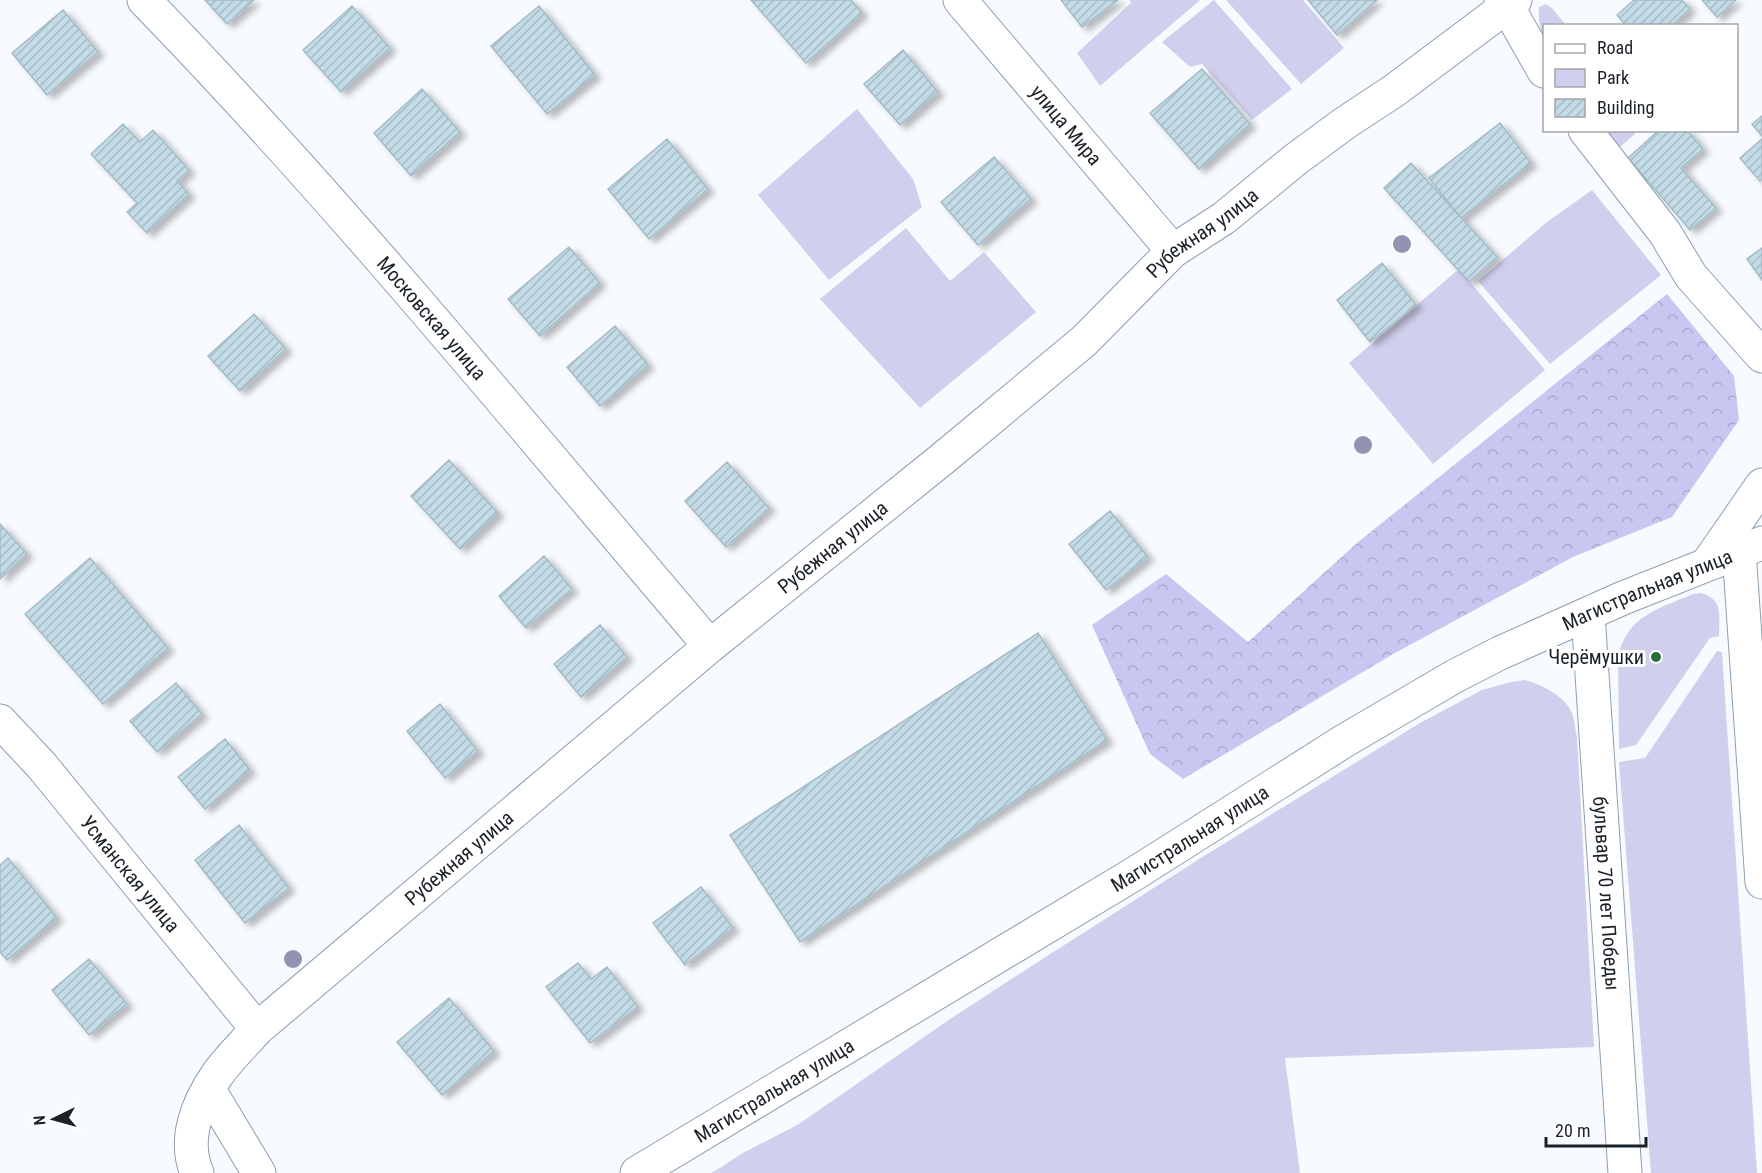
<svg xmlns="http://www.w3.org/2000/svg" width="1762" height="1173" font-family="'Roboto Condensed',sans-serif">
  <style>
    .green { fill: #d0d0ee }
    .forest { fill: url(#forest-crowns) }
    .building { fill: url(#building-hatch); stroke: #a4bcc7; stroke-width: 1.5; filter: url(#shadow) }
    .lines { fill: none; stroke-linecap: round; stroke-linejoin: round }
    .street-casing { stroke: #8d9faf; stroke-width: 35 }
    .street { stroke: #fff; stroke-width: 33 }
    .tree { fill: #9392b0 }
    .poi-dot { fill: #266c39; stroke: #fff; stroke-width: 2 }
    .labels { text-anchor: middle; stroke-width: 6; stroke-linejoin: round; paint-order: stroke }
    .street-label { font-size: 20px; fill: #1b2128; stroke: #fff }
    .poi-label { font-size: 20px; fill: #1b2128; stroke: #fff; text-anchor: end }
  </style>
  <defs>
    <pattern id="forest-crowns" width="20" height="18" patternUnits="userSpaceOnUse" patternTransform="scale(1.5)"><rect width="20" height="18" fill="#c7c7f1"/><path d="M2 6a3 3 0 1 1 6 0M12 15a3 3 0 1 1 6 0" fill="none" stroke="#aaabcf"/></pattern>
    <pattern id="building-hatch" width="6" height="6" patternUnits="userSpaceOnUse" patternTransform="scale(1.5)"><rect width="6" height="6" fill="#c2dbe7"/><path d="M-1 1l2-2M0 6l6-6M5 7l2-2" fill="none" stroke="#a6bcc6"/></pattern>
    <filter id="shadow"><feDropShadow dx="6" dy="4" stdDeviation="3" flood-color="#0004"/></filter>
  </defs>
  <rect width="100%" height="100%" fill="#f7fafe"/>
  <path class="green" d="M1130 0H1200L1100 86 1077 53 1131 3Z
    M1214 0 1292 89 1252 120 1202 64 1190 67 1162 42Z
    M1226 0H1303L1344 48 1301 84Z
    M1546 4 1552 8 1566 25 1544 26V39C1540 29 1538 18 1539 7Z
    M857 109 913 179 922 207 829 280 758 195Z
    M1606 131H1636L1634 135 1620 147Z
    M1592 190 1661 275 1550 364 1478 281 1547 222Z
    M906 228 950 281 984 252 1036 312 920 408 820 299Z
    M1459 269 1545 370 1433 464 1349 363Z
    M1701 593C1724 599 1719 617 1719 636L1710 638 1636 745 1619 749 1618 658C1626 616 1658 609 1693 594Z
    M1717 651 1722 652 1757 1173H1651L1619 762 1645 758Z
    M1525 680C1542 685 1564 695 1572 713 1575 720 1575 730 1577 737L1594 1047 1285 1058 1300 1173H711L720 1168 741 1154 799 1124 950 1019 1047 956 1204 856 1420 723 1482 690 1511 682Z"/>
  <path class="forest" d="M1667 294 1734 376 1739 420 1672 517 1573 557 1393 654 1183 779 1150 754 1092 625 1166 574 1248 642 1357 543Z"/>
  <path class="building" d="M205 0H254L227 24Z
    M751 0H851L862 13 806 63Z
    M1061 0H1118L1082 27Z
    M1308 0H1377L1337 35Z
    M1634 0H1682L1690 9 1671 26H1626L1617 15Z
    M1702 0H1736L1717 17Z
    M352 6 390 48 341 92 303 50Z
    M539 6 595 75 547 114 491 46Z
    M63 10 98 52 47 95 12 53Z
    M903 50 938 92 900 125 864 84Z
    M1202 69 1250 124 1199 169 1150 113Z
    M422 89 460 132 411 176 374 133Z
    M1762 116V136L1752 124Z
    M1500 123 1531 163 1461 218 1429 178Z
    M123 124 140 142 153 130 189 170 177 181 189 194 147 233 127 212 137 203 91 154Z
    M1659 130H1687L1703 149 1681 168 1716 208 1690 230 1628 158Z
    M667 139 708 189 649 239 608 189Z
    M1762 139V179L1760 181 1740 158Z
    M994 157 1031 199 978 245 941 202Z
    M1411 163 1497 257 1469 282 1384 188Z
    M569 247 600 283 540 336 508 299Z
    M1762 248V280L1747 259Z
    M1382 263 1416 305 1370 342 1337 300Z
    M254 314 286 349 240 391 208 356Z
    M615 326 648 365 600 406 567 367Z
    M449 460 498 513 460 549 411 496Z
    M727 462 769 508 726 547 685 501Z
    M1110 511 1148 557 1106 590 1069 544Z
    M0 524 27 554 0 579Z
    M544 556 572 589 526 628 499 596Z
    M90 558 168 648 103 704 25 614Z
    M600 625 627 657 581 697 554 664Z
    M1038 633 1107 740 800 942 730 835Z
    M176 683 202 714 157 752 130 721Z
    M440 704 478 751 445 778 407 731Z
    M225 739 250 770 205 809 178 777Z
    M239 825 289 888 245 923 195 860Z
    M8 858 57 918 7 960 0 952V865Z
    M701 887 733 928 685 965 653 923Z
    M89 959 127 1004 89 1035 52 990Z
    M578 963 591 979 607 967 638 1007 590 1043 546 987Z
    M449 998 494 1051 442 1095 397 1042Z"/>
  <g class="lines">
    <defs>
      <g id="street">
        <path id="s1" d="M144 0C343 205 524 428 710 646"/>
        <path id="s2" d="M960 0 1173 251"/>
        <path d="M1501 0 1507 6 1544 71"/>
        <path d="M1585 130 1665 233 1691 276 1762 356"/>
        <path d="M1739 551 1762 882"/>
        <path d="M1708 563 1762 485"/>
        <path id="s3" d="M1588 614 1625 1173"/>
        <path id="s4" d="M0 721 42 766 257 1029"/>
        <path d="M209 1090 259 1173"/>
        <path id="s5" d="M197 1173C183 1140 197 1104 217 1075 228 1059 244 1044 257 1029L710 646 941 460 1084 341 1173 251 1224 218 1296 159 1345 123 1395 90 1515 0"/>
        <path id="s6" d="M637 1173 1134 874 1344 741 1455 676 1500 653 1623 598 1762 543"/>
      </g>
    </defs>
    <use href="#street" class="street-casing"/>
    <use href="#street" class="street"/>
  </g>
  <g class="tree">
    <circle cx="1402" cy="244" r="9"/>
    <circle cx="1363" cy="445" r="9"/>
    <circle cx="293" cy="959" r="9"/>
  </g>
  <circle class="poi-dot" cx="1656" cy="657" r="6"/>
  <g class="labels">
    <g class="street-label">
      <text dy="7" stroke="none"><textPath href="#s2" startOffset="164">улица Мира</textPath></text>
      <text dy="7" stroke="none"><textPath href="#s5" startOffset="1402">Рубежная улица</textPath></text>
      <text dy="7" stroke="none"><textPath href="#s1" startOffset="429">Московская улица</textPath></text>
      <text dy="7" stroke="none"><textPath href="#s5" startOffset="916">Рубежная улица</textPath></text>
      <text dy="7" stroke="none"><textPath href="#s6" startOffset="1168">Магистральная улица</textPath></text>
      <text dy="7" stroke="none"><textPath href="#s6" startOffset="646">Магистральная улица</textPath></text>
      <text dy="7" stroke="none"><textPath href="#s5" startOffset="430">Рубежная улица</textPath></text>
      <text dy="7" stroke="none"><textPath href="#s4" startOffset="201">Усманская улица</textPath></text>
      <text dy="7" stroke="none"><textPath href="#s3" startOffset="280">бульвар 70 лет Победы</textPath></text>
      <text dy="7" stroke="none"><textPath href="#s6" startOffset="160">Магистральная улица</textPath></text>
    </g>
    <g class="poi-label">
      <text x="1644" y="664">Черёмушки</text>
    </g>
  </g>
  <rect x="1543" y="24" width="195" height="108" fill="#ffffff" stroke="#a4a6a9" stroke-width="1.5"/>
  <rect x="1555" y="44" width="30" height="9" fill="#ffffff" stroke="#a4a6a9" stroke-width="1.5"/>
  <text x="1597" y="54" font-size="18" fill="#1b2128">Road</text>
  <rect x="1555" y="69" width="30" height="18" fill="#d0d0ee" stroke="#a4a6a9" stroke-width="1.5"/>
  <text x="1597" y="84" font-size="18" fill="#1b2128">Park</text>
  <rect x="1555" y="99" width="30" height="18" fill="url(#building-hatch)" stroke="#a4a6a9" stroke-width="1.5"/>
  <text x="1597" y="114" font-size="18" fill="#1b2128">Building</text>
  <g transform="translate(54 1119) rotate(265)" stroke="#ffffff" stroke-width="4.5" paint-order="stroke">
  <path d="M0-4.5L10 22L0 15L-10 22Z" fill="#1b2128"/>
  <text y="-9" font-size="16" font-weight="bold" text-anchor="middle" fill="#1b2128">N</text>
  </g>
  <path d="M1546 1137v9h100v-9" fill="none" stroke="#1b2128" stroke-width="3"/>
  <text x="1555" y="1137" font-size="18" fill="#1b2128" stroke="#ffffff" stroke-width="4.5" paint-order="stroke">20 m</text>
</svg>
